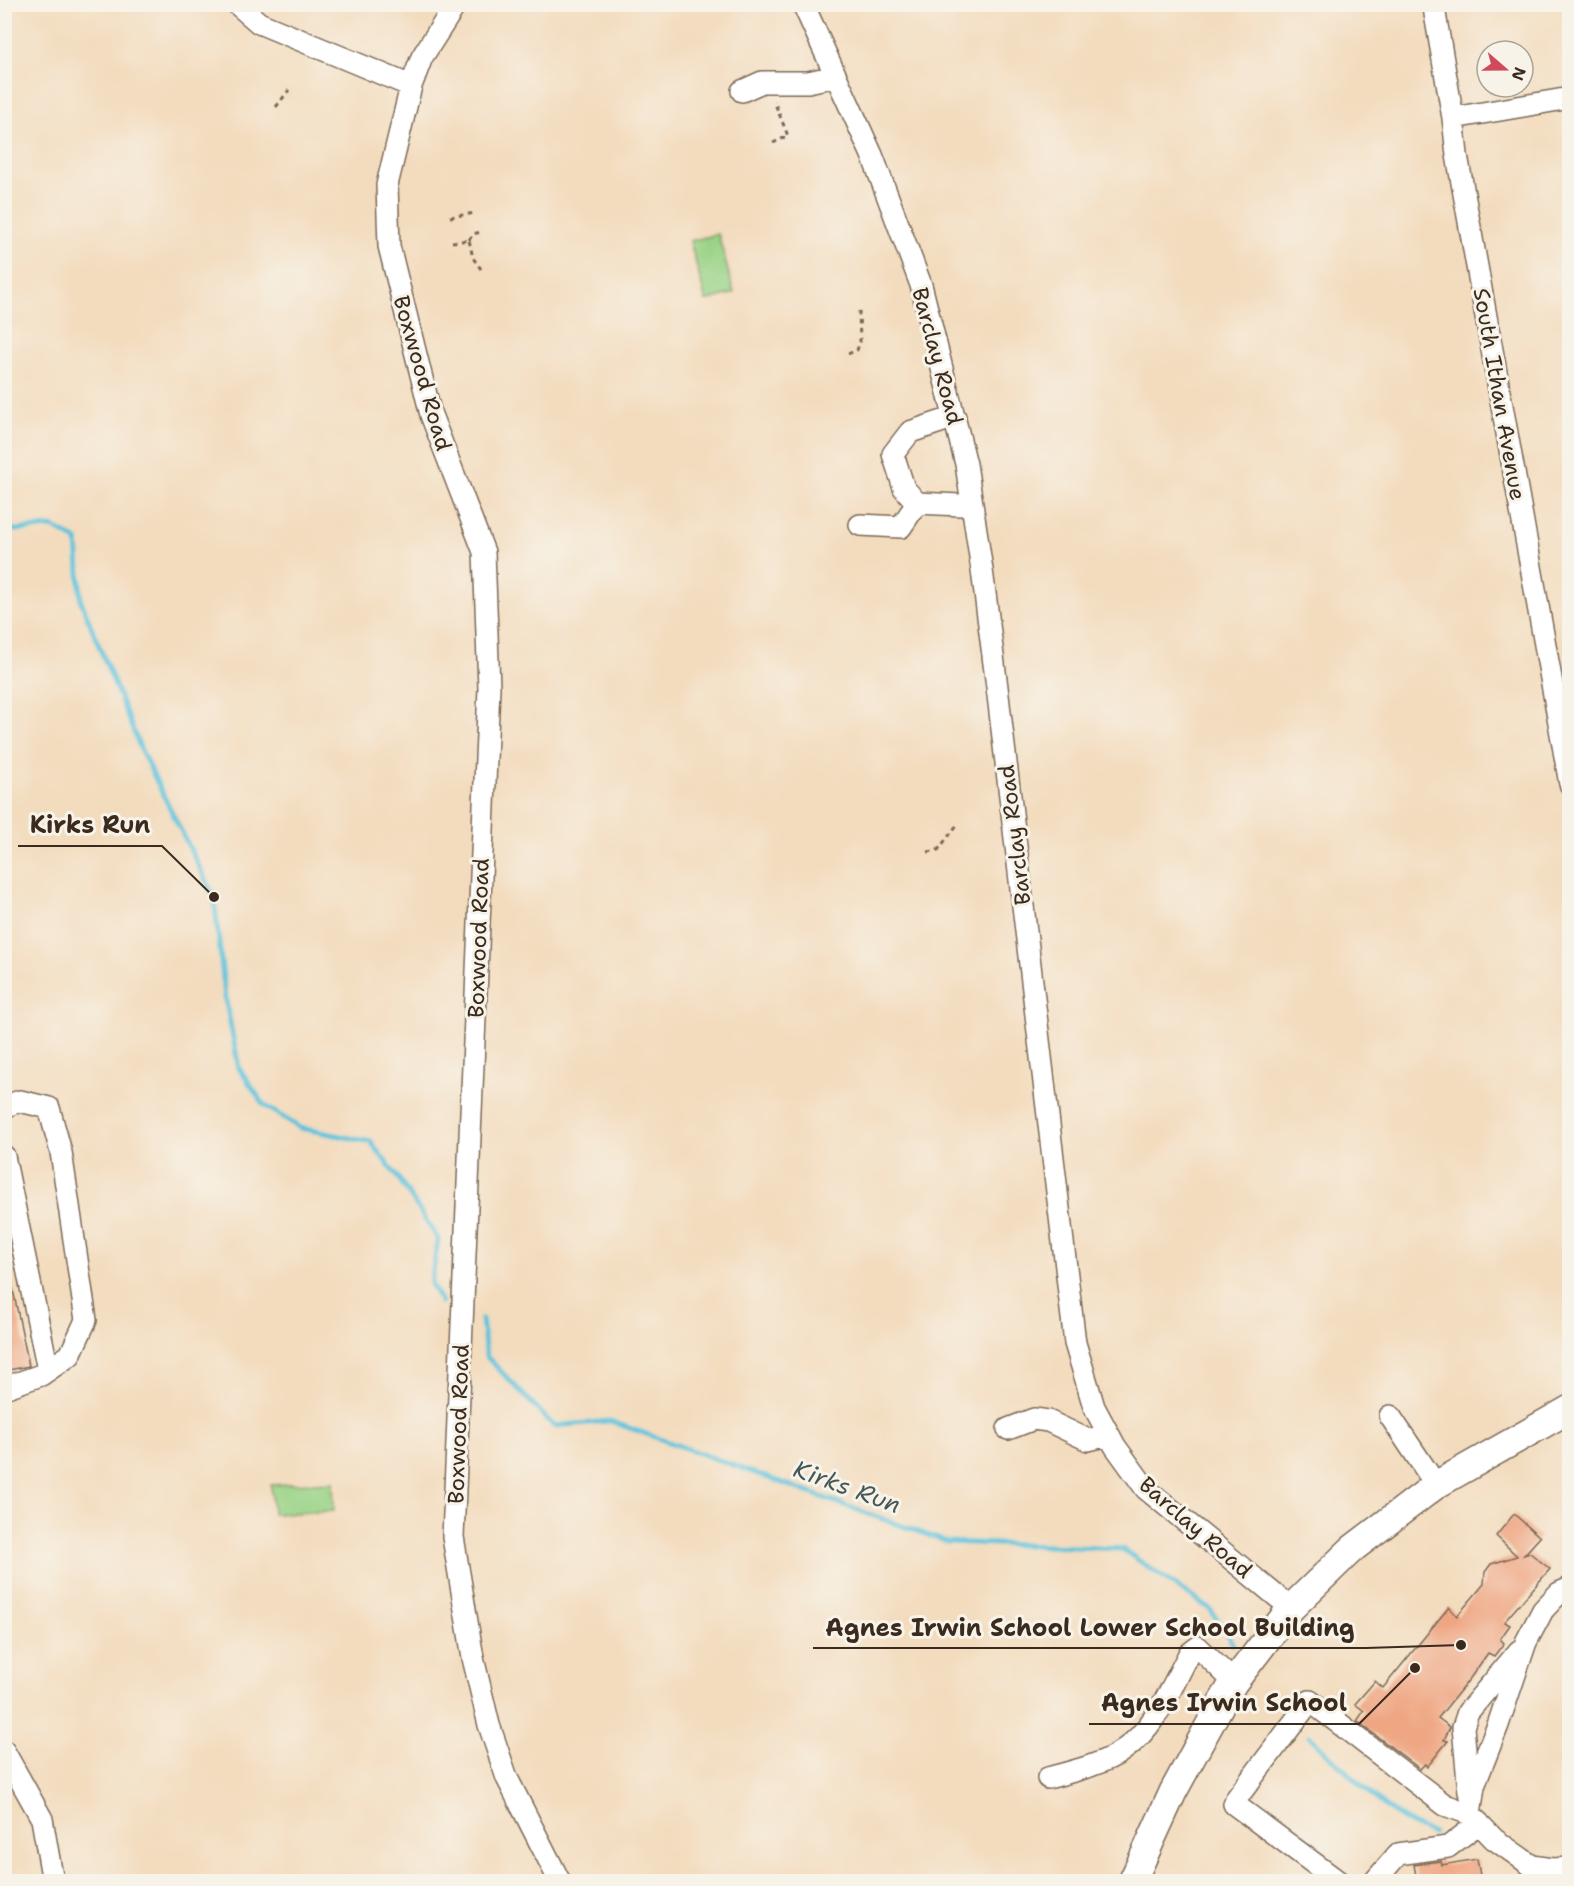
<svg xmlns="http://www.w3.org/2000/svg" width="1574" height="1886" font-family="'Shantell Sans',sans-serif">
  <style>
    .green { fill: #99d386; stroke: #6a7e52; stroke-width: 1.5 }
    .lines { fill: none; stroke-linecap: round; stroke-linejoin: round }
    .stream { stroke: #5dc2db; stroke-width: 5 }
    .building { fill: #efa682 }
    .minor-casing { stroke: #7b6856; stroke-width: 24 }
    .major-casing { stroke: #7b6856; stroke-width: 30 }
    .path { stroke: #7b6856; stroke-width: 3; stroke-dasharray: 4.5 4.5; stroke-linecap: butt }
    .minor { stroke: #fff; stroke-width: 21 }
    .major { stroke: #fff; stroke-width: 27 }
    .labels { text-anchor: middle; stroke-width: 6; stroke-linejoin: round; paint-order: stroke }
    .street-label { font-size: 22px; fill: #3b2a1e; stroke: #f7f3e8 }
    .water-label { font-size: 24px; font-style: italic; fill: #455857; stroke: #f7f3e8 }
    .leader { fill: none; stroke: #3b2a1e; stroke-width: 2 }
    .callout-dot { fill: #3b2a1e; stroke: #f7f3e8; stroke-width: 2 }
    .callout-label { font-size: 24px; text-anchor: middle; font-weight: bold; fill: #3b2a1e; stroke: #f7f3e8; stroke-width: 6; stroke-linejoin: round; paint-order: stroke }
  </style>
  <rect width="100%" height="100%" fill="#f7f3e8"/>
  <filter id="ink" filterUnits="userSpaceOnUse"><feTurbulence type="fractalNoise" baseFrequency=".0167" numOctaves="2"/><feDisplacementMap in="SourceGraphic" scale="12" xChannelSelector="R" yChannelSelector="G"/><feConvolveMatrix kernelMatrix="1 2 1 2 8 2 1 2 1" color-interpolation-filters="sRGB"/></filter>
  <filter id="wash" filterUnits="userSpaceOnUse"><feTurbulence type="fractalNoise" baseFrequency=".008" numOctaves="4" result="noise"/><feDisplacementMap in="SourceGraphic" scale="24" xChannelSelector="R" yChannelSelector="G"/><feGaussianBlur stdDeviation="1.35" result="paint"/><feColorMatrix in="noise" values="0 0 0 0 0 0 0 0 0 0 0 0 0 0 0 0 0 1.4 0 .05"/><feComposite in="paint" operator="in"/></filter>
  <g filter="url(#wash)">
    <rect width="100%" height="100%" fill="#f3dbbd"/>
    <path class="green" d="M718 234 734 293 706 301 690 241Z
      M333 1482 334 1511 273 1514 271 1485Z"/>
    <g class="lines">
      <path class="stream" d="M4 524 13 530 52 527 77 540 81 601 141 750 214 897 225 997 239 1068 264 1105 300 1128 371 1142 401 1182 438 1239 431 1284 441 1302
        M482 1319 486 1356 554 1426 610 1421 947 1542 1122 1549 1210 1609 1233 1644
        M1309 1736C1339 1764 1395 1824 1433 1833"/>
    </g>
    <g id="blocks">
      <path class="building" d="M4 1280H11L29 1366 4 1371Z
        M1514 1514 1540 1537 1524 1555 1530 1553 1550 1569 1504 1622 1510 1625 1500 1639 1504 1643 1494 1656 1488 1653 1471 1677 1438 1718 1450 1727 1444 1740 1448 1741 1427 1767 1425 1764 1420 1769 1357 1721 1364 1711 1355 1704 1375 1681 1383 1688 1449 1607 1457 1616 1484 1584 1485 1572 1491 1564 1517 1556 1496 1536Z
        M1477 1859 1481 1881H1417L1414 1865 1441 1861 1442 1865Z"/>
    </g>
  </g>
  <g filter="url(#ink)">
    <use href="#blocks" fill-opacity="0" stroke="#7b6856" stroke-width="1.5"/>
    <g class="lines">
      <defs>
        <path id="minor" d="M237 4 259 23 411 86
          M456 4 422 57 411 86 387 185 389 246 431 415 484 552 489 688 453 1537 473 1658 489 1725 507 1778 560 1882
          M803 4 872 155 921 285 966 464 982 570 997 687 1075 1343 1094 1407 1115 1446 1146 1489 1291 1608
          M1431 4 1434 8 1453 118 1457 155 1570 784
          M742 91 762 82H808L836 76
          M1453 118 1570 98
          M955 417 910 432 893 454 904 488 917 503 960 505 972 503
          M860 525 901 527 917 503
          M4 1109 6 1106 20 1101 49 1108 61 1152 86 1320 70 1355 41 1375 4 1388
          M4 1156 48 1370
          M1390 1416 1436 1485
          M1008 1429 1034 1419 1048 1421 1088 1440 1109 1435
          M4 1751 42 1819 53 1882
          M1048 1778C1070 1772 1104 1764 1122 1751 1155 1729 1171 1688 1189 1654L1198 1647 1234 1682
          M1469 1792 1463 1727 1468 1712 1519 1651
          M1470 1814 1474 1786 1498 1725 1526 1642 1543 1610 1559 1593 1570 1588
          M1339 1882 1234 1804 1236 1799 1310 1701 1445 1805 1470 1814 1494 1839 1532 1866 1553 1869 1570 1868
          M1374 1882 1398 1854 1448 1847 1479 1823"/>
        <path id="major" d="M1132 1882 1173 1792 1223 1700 1234 1682 1291 1608 1352 1549 1436 1485 1570 1409"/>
      </defs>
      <use href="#minor" class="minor-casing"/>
      <use href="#major" class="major-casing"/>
      <path class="path" d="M276 107 289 90
        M773 143 788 136 774 101
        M450 217 475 213
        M469 240 473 234 481 232
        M452 242 469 240 473 258 481 269
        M848 354 857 350 860 342 859 309
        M928 852 938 850 957 825"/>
      <use href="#minor" class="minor"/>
      <use href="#major" class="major"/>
    </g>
  </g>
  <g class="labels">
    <g class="street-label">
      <text transform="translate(938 356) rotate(75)" y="8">Barclay Road</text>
      <text transform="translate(423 373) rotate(74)" y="8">Boxwood Road</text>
      <text transform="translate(1500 394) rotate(80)" y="8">South Ithan Avenue</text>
      <text transform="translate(1014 835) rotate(-97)" y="8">Barclay Road</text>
      <text transform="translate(478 938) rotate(-88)" y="8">Boxwood Road</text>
      <text transform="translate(458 1424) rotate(-88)" y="8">Boxwood Road</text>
      <text transform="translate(1196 1527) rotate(41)" y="8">Barclay Road</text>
    </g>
    <g class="water-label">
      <text transform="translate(847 1487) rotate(20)" y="8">Kirks Run</text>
    </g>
  </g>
  <path class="leader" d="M214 897L162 846H18M1461 1645L1366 1648H813M1415 1668L1359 1724H1089"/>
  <g class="callout-dot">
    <circle cx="214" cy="897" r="6"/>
    <circle cx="1461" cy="1645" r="6"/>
    <circle cx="1415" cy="1668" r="6"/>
  </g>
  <g class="callout-label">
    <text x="90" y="833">Kirks Run</text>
    <text x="1090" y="1636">Agnes Irwin School Lower School Building</text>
    <text x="1224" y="1711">Agnes Irwin School</text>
  </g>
  <rect width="1574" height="1886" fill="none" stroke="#f7f3e8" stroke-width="24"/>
  <g transform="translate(1505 69) rotate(110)"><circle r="28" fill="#f7f3e8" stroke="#aca397" stroke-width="1.5"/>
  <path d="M0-4.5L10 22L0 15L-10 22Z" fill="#d1495b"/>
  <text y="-9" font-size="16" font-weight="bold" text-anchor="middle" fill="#3b2a1e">N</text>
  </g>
</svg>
